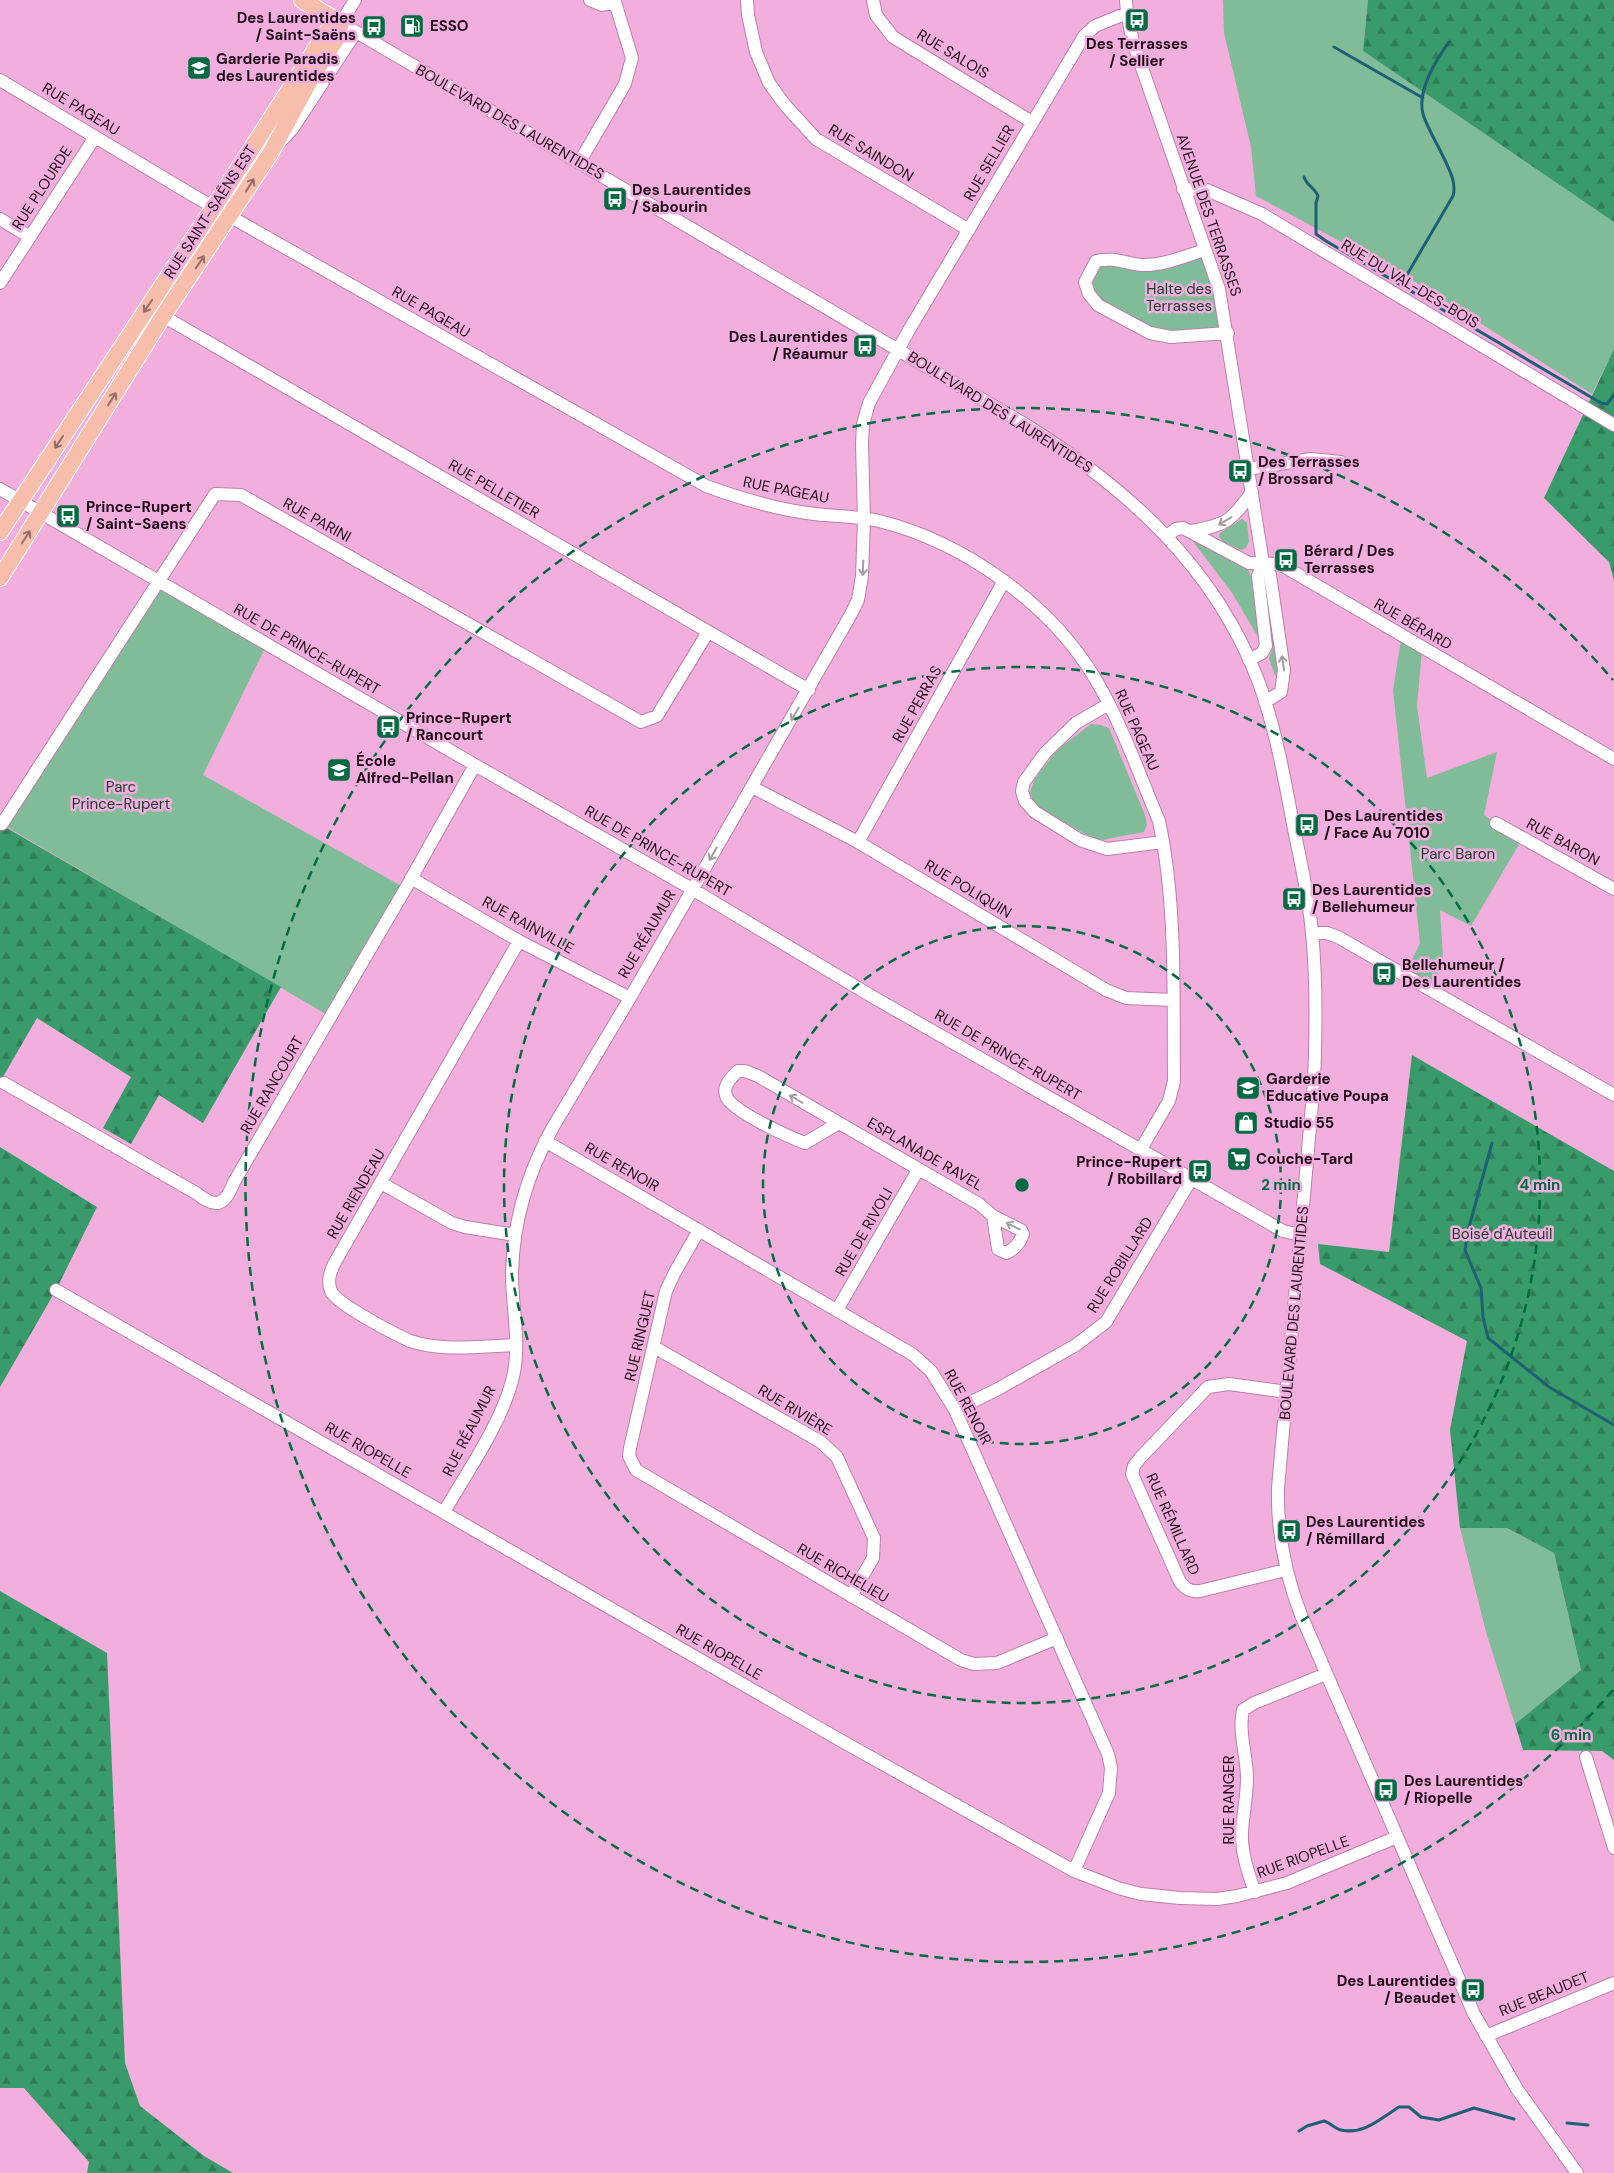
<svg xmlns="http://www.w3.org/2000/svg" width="1614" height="2173" font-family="'DM Sans',sans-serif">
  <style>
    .green { fill: #81bc99 }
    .forest { fill: url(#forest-firs) }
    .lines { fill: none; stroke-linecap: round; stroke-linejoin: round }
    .stream { stroke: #1e6076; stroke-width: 3 }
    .minor-casing { stroke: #bc7eaa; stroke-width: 14 }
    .major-casing { stroke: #fff; stroke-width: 18 }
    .minor { stroke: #fff; stroke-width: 12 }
    .major { stroke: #f8beac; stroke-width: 16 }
    .oneway { stroke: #966c6a }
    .oneway2 { stroke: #a59ca3 }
    .ring { fill: none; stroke: #036b42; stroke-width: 2.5; stroke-dasharray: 9 6 }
    .labels { text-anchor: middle; stroke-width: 5; stroke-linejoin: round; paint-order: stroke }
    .poi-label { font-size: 15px; font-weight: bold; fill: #1f081a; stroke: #f2afde; text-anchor: start }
    .street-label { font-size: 15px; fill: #1f081a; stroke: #f2afde }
    .park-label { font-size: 15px; fill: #133c27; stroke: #f2afde }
    .centre { fill: #036b42; stroke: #f2afde; stroke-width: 2.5 }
    .ring-label { font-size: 15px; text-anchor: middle; font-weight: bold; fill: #036b42; stroke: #f2afde; stroke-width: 5; stroke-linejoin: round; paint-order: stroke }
  </style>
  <defs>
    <pattern id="forest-firs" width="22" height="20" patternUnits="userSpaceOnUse" patternTransform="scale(1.25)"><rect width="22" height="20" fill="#389b69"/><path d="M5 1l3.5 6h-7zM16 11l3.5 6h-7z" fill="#2f7c56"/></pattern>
  </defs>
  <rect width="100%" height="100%" fill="#f2afde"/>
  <path class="green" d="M1223 0H1368L1363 51 1614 222V349L1592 394 1412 280 1256 196 1251 147 1224 33Z
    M1205 250 1228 333 1171 337 1089 294 1096 261 1140 265Z
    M1242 519 1247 523 1249 541 1246 548 1241 550 1222 541 1219 536 1220 533Z
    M1192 540 1248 569 1253 582 1261 642 1232 593Z
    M159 581 267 644 203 775 405 888 329 1016 2 824Z
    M1266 586 1279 671 1275 676 1269 658 1272 650 1264 588Z
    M1401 639 1422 650 1417 706 1427 778 1497 752 1484 815 1521 841 1471 926 1440 910 1443 958 1434 985 1407 970 1420 943 1393 690Z
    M1091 724 1101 725 1109 728 1145 815 1147 825 1144 832 1097 841 1035 805 1030 793 1034 780 1057 750Z
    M1460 1528H1507L1554 1553 1581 1670 1515 1724 1486 1632Z"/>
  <path class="forest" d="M1368 0H1614V222L1363 51Z
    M1614 349V580L1609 562 1544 498Z
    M0 824 281 987 203 1123 159 1095 131 1144 103 1128 131 1077 37 1018 0 1082Z
    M1412 1055 1614 1171V1760L1602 1751 1523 1750 1515 1724 1581 1670 1554 1553 1507 1528H1460L1450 1430 1467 1341 1320 1264 1318 1244 1389 1252Z
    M0 1147 97 1207 56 1290 0 1387Z
    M0 1591 107 1653 125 2063 140 2106 204 2156 233 2173H87L89 2162 24 2088H0Z"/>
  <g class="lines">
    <path class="stream" d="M1334 47 1423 98
      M1304 177C1307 186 1315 188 1318 196L1316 203V234L1326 241 1601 403 1607 404 1614 395
      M1401 285 1453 196C1456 186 1453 177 1448 167 1441 150 1428 130 1423 114 1417 91 1436 60 1449 42
      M1492 1143 1468 1231 1465 1250 1481 1288 1483 1317 1488 1338 1549 1387 1614 1425
      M1567 2123 1588 2125
      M1299 2131 1307 2126 1324 2121C1331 2123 1335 2129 1341 2130 1364 2135 1381 2118 1399 2107H1409L1421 2117 1439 2120 1474 2108 1514 2119"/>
    <defs>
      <path id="minor" d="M355 0 341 23 1026 425C1127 488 1214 566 1258 680 1275 726 1284 776 1293 824 1300 860 1309 896 1312 933 1317 982 1316 1033 1314 1082L1278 1488C1277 1533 1285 1574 1301 1615L1474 2014 1517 2089 1577 2173
        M747 0 748 15 756 52 769 83 785 105 816 139 969 230
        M873 0 876 15 893 37 1032 122
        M1126 0 1127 13 1133 42 1219 289 1263 563 1270 575 1284 670 1281 692 1265 702
        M0 80 194 196 706 486C739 498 772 508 807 513 831 517 856 515 879 521 964 542 1051 604 1096 680 1122 724 1139 774 1159 821 1177 905 1173 996 1174 1081L1169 1101 1141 1149
        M283 139 293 128 356 32
        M579 163 625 84 632 58 615 2 602 5 590 0
        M1183 189 1207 190 1262 214 1614 425
        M0 219 30 237
        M1205 250C1185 256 1163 266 1141 265 1123 263 1115 257 1096 261L1085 282 1089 294 1098 305 1150 333 1171 337 1228 333
        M0 283 95 137
        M163 316 809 690
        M1248 469 1311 459 1341 462
        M0 489 475 765 692 889 873 997 1283 1231 1301 1235
        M1191 531C1227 525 1231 521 1252 492
        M1167 536 1176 529 1183 528 1249 563 1280 564 1614 759
        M1249 660 1262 653 1266 646 1258 576 1263 563
        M1109 704 1076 723 1045 753 1024 782 1022 791 1025 801 1035 812 1080 840 1107 849 1163 842
        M752 787 858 842 1106 990 1126 998 1173 1000
        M1496 823 1614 889
        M2 824 215 494 241 495 641 722 657 716 708 632
        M858 842 1004 581
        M411 878 519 941 630 998
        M1312 933H1327L1338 937 1614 1095
        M4 1083 196 1193C217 1210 225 1205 234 1182L407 886 475 765
        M839 1123 805 1143C787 1136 736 1113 727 1098 721 1087 731 1078 738 1071H745L758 1076 979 1204 993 1216 1021 1230 1023 1234C1020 1243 1015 1249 1006 1253L998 1249 993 1216
        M545 1141 912 1354 931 1371 955 1410 1108 1754 1111 1768 1109 1793 1074 1871
        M381 1183 452 1223 465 1227 515 1235
        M699 1230 675 1272 666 1291 630 1448 629 1456 636 1470 961 1660 974 1664 997 1663 1057 1638
        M56 1290 840 1740 1074 1871 1118 1888 1141 1894 1180 1898 1217 1899 1237 1896 1287 1883 1397 1837
        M837 1310 918 1170
        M516 1345C481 1346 444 1352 410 1341 395 1334 336 1304 331 1291 327 1281 330 1273 334 1264L519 941
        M654 1347 821 1442 837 1457 874 1538 873 1558 851 1596
        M955 1410 998 1389 1076 1345 1106 1322 1192 1178
        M444 1512C467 1472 500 1426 512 1381 521 1348 513 1313 512 1279 512 1226 527 1174 553 1127L630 998 850 616 858 600 862 576 864 519 862 444 863 424 869 403 909 330 1084 36 1095 26 1127 13
        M1286 1570 1200 1591C1190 1592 1186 1589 1180 1582L1132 1474 1134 1466 1140 1458 1208 1387 1229 1384 1287 1392
        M1586 1757 1614 1848
        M1255 1892C1248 1873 1241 1852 1242 1832 1243 1814 1247 1796 1247 1778 1247 1756 1238 1731 1243 1710L1254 1703 1326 1674
        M1486 2036 1614 1983"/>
      <path id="major" d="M302 0 341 23
        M0 532 214 207 326 33 341 23
        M0 578 163 316 270 154 314 73 337 38 341 23"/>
    </defs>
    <use href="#minor" class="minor-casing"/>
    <use href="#major" class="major-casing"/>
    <use href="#minor" class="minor"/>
    <use href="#major" class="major"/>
  </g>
  <defs><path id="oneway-shaft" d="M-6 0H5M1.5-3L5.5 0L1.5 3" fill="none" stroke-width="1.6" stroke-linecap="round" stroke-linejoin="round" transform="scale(1.25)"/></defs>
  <g class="oneway">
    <use href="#oneway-shaft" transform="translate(250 185) rotate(-58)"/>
    <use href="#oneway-shaft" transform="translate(200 262) rotate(-56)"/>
    <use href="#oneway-shaft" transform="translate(148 306) rotate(124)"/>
    <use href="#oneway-shaft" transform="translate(112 399) rotate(-58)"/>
    <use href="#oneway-shaft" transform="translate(59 442) rotate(124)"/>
    <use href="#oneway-shaft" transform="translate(26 537) rotate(-57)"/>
  </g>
  <g class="oneway2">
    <use href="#oneway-shaft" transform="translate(1225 521) rotate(149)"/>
    <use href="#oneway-shaft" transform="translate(863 568) rotate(92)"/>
    <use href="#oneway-shaft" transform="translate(1283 663) rotate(-98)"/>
    <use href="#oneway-shaft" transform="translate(795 714) rotate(120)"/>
    <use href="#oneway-shaft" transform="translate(713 854) rotate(120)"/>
    <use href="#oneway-shaft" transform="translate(796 1099) rotate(-150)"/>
    <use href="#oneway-shaft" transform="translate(1013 1226) rotate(-153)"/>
  </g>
  <g class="ring">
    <circle cx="1022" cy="1185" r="259"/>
    <circle cx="1022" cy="1185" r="518"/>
    <path d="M1613 1690A777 777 0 1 1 1613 680"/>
  </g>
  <defs>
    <symbol id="bus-square" viewBox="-11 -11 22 22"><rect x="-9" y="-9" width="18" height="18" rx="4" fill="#036b42" stroke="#f2afde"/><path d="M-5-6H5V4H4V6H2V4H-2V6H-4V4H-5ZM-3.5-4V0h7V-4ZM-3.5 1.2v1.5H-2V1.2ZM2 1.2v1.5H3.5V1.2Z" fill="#fff"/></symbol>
    <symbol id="fuel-square" viewBox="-11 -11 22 22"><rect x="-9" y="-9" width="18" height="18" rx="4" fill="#036b42" stroke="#f2afde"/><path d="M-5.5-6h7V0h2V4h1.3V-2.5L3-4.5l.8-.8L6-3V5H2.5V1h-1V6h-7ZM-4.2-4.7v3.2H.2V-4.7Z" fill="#fff"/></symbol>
    <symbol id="school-square" viewBox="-11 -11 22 22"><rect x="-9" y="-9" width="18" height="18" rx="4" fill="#036b42" stroke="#f2afde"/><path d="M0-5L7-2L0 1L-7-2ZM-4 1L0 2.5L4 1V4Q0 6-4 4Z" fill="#fff"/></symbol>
    <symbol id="shop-square" viewBox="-11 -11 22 22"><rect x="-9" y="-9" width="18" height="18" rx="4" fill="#036b42" stroke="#f2afde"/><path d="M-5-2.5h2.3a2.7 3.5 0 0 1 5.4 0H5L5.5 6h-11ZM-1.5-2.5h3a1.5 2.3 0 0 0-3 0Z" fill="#fff"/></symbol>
    <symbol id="supermarket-square" viewBox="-11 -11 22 22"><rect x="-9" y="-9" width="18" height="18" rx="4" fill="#036b42" stroke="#f2afde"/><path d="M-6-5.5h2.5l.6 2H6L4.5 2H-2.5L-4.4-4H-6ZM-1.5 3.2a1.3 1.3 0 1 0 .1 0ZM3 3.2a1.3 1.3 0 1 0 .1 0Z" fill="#fff"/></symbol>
  </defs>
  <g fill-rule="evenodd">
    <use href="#bus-square" x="1123" y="6" width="28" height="28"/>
    <use href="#fuel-square" x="398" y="12" width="28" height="28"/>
    <use href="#bus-square" x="360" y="13" width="28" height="28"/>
    <use href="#school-square" x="185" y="54" width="28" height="28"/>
    <use href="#bus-square" x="601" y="185" width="28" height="28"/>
    <use href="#bus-square" x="851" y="332" width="28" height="28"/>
    <use href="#bus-square" x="1226" y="457" width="28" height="28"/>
    <use href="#bus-square" x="54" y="502" width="28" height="28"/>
    <use href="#bus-square" x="1272" y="546" width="28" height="28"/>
    <use href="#bus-square" x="374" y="713" width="28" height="28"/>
    <use href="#school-square" x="325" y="756" width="28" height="28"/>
    <use href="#bus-square" x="1293" y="811" width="28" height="28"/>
    <use href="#bus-square" x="1280" y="885" width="28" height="28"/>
    <use href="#bus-square" x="1370" y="960" width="28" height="28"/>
    <use href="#school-square" x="1234" y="1074" width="28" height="28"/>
    <use href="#shop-square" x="1232" y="1109" width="28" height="28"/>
    <use href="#supermarket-square" x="1225" y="1145" width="28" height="28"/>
    <use href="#bus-square" x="1186" y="1157" width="28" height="28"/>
    <use href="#bus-square" x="1275" y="1517" width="28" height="28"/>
    <use href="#bus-square" x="1372" y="1776" width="28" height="28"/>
    <use href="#bus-square" x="1459" y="1976" width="28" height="28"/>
  </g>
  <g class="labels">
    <g class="poi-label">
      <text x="356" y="23" text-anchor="end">Des Laurentides<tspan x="356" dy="17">/ Saint-Saëns</tspan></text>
      <text x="430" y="31">ESSO</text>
      <text x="1137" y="49" text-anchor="middle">Des Terrasses<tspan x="1137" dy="17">/ Sellier</tspan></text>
      <text x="216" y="64">Garderie Paradis<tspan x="216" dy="17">des Laurentides</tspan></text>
      <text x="632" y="195">Des Laurentides<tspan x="632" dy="17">/ Sabourin</tspan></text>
      <text x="848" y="342" text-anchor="end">Des Laurentides<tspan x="848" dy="17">/ Réaumur</tspan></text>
      <text x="1258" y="467">Des Terrasses<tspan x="1258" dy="17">/ Brossard</tspan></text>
      <text x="86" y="512">Prince-Rupert<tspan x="86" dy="17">/ Saint-Saens</tspan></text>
      <text x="1304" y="556">Bérard / Des<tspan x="1304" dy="17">Terrasses</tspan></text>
      <text x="406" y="723">Prince-Rupert<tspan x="406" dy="17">/ Rancourt</tspan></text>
      <text x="356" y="766">École<tspan x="356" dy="17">Alfred-Pellan</tspan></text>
      <text x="1324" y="821">Des Laurentides<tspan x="1324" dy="17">/ Face Au 7010</tspan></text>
      <text x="1312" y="895">Des Laurentides<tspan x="1312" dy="17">/ Bellehumeur</tspan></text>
      <text x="1402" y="970">Bellehumeur /<tspan x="1402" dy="17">Des Laurentides</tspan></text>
      <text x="1266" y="1084">Garderie<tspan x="1266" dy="17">Educative Poupa</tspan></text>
      <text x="1264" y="1128">Studio 55</text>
      <text x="1256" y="1164">Couche-Tard</text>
      <text x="1182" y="1167" text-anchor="end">Prince-Rupert<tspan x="1182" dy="17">/ Robillard</tspan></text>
      <text x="1306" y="1527">Des Laurentides<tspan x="1306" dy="17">/ Rémillard</tspan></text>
      <text x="1404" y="1786">Des Laurentides<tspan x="1404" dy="17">/ Riopelle</tspan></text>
      <text x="1456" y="1986" text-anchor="end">Des Laurentides<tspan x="1456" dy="17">/ Beaudet</tspan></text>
    </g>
    <g class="street-label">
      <text transform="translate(953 54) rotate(31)" y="5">RUE SALOIS</text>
      <text transform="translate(81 109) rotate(31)" y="5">RUE PAGEAU</text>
      <text transform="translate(510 122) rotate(30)" y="5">BOULEVARD DES LAURENTIDES</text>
      <text transform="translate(871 153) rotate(31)" y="5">RUE SAINDON</text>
      <text transform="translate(989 163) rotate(-60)" y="5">RUE SELLIER</text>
      <text transform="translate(42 188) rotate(-57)" y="5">RUE PLOURDE</text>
      <text transform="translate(210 212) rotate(-57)" y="5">RUE SAINT-SAËNS EST</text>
      <text transform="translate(1209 215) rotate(71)" y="5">AVENUE DES TERRASSES</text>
      <text transform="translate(1410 284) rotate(31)" y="5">RUE DU VAL-DES-BOIS</text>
      <text transform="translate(431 312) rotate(30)" y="5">RUE PAGEAU</text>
      <text transform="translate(1000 412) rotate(32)" y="5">BOULEVARD DES LAURENTIDES</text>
      <text transform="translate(494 489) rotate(30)" y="5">RUE PELLETIER</text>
      <text transform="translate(786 490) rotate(11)" y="5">RUE PAGEAU</text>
      <text transform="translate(317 520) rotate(29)" y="5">RUE PARINI</text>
      <text transform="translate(1413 624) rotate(30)" y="5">RUE BÉRARD</text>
      <text transform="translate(307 649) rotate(30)" y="5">RUE DE PRINCE-RUPERT</text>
      <text transform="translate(917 704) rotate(-61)" y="5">RUE PERRAS</text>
      <text transform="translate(1137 730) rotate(66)" y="5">RUE PAGEAU</text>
      <text transform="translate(1563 842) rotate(29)" y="5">RUE BARON</text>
      <text transform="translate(658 851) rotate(30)" y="5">RUE DE PRINCE-RUPERT</text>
      <text transform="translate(968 889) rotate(31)" y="5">RUE POLIQUIN</text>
      <text transform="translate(528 925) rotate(29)" y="5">RUE RAINVILLE</text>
      <text transform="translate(647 934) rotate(-60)" y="5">RUE RÉAUMUR</text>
      <text transform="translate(1008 1055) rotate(30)" y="5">RUE DE PRINCE-RUPERT</text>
      <text transform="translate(272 1085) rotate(-60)" y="5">RUE RANCOURT</text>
      <text transform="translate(925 1154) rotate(30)" y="5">ESPLANADE RAVEL</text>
      <text transform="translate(622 1167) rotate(30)" y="5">RUE RENOIR</text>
      <text transform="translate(356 1194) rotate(-60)" y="5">RUE RIENDEAU</text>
      <text transform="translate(864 1232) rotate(-60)" y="5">RUE DE RIVOLI</text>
      <text transform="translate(1120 1265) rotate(-58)" y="5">RUE ROBILLARD</text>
      <text transform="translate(1294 1313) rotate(-85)" y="5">BOULEVARD DES LAURENTIDES</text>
      <text transform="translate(640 1336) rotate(-77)" y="5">RUE RINGUET</text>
      <text transform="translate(968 1407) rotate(62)" y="5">RUE RENOIR</text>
      <text transform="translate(795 1410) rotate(31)" y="5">RUE RIVIÈRE</text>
      <text transform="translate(469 1431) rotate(-63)" y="5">RUE RÉAUMUR</text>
      <text transform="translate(368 1450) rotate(30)" y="5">RUE RIOPELLE</text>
      <text transform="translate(1173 1524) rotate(66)" y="5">RUE RÉMILLARD</text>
      <text transform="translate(843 1573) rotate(30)" y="5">RUE RICHELIEU</text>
      <text transform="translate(719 1652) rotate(30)" y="5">RUE RIOPELLE</text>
      <text transform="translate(1229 1800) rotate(-90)" y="5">RUE RANGER</text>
      <text transform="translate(1303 1857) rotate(-20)" y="5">RUE RIOPELLE</text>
      <text transform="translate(1544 1994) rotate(-22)" y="5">RUE BEAUDET</text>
    </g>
    <g class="park-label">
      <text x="1179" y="294">Halte des<tspan x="1179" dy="17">Terrasses</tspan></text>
      <text x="121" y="792">Parc<tspan x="121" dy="17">Prince-Rupert</tspan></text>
      <text x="1458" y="859">Parc Baron</text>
      <text x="1502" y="1239">Boisé d'Auteuil</text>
    </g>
  </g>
  <circle cx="1022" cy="1185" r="8" class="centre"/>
  <g class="ring-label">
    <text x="1281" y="1190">2 min</text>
    <text x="1540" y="1190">4 min</text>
    <text x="1571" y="1740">6 min</text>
  </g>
</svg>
